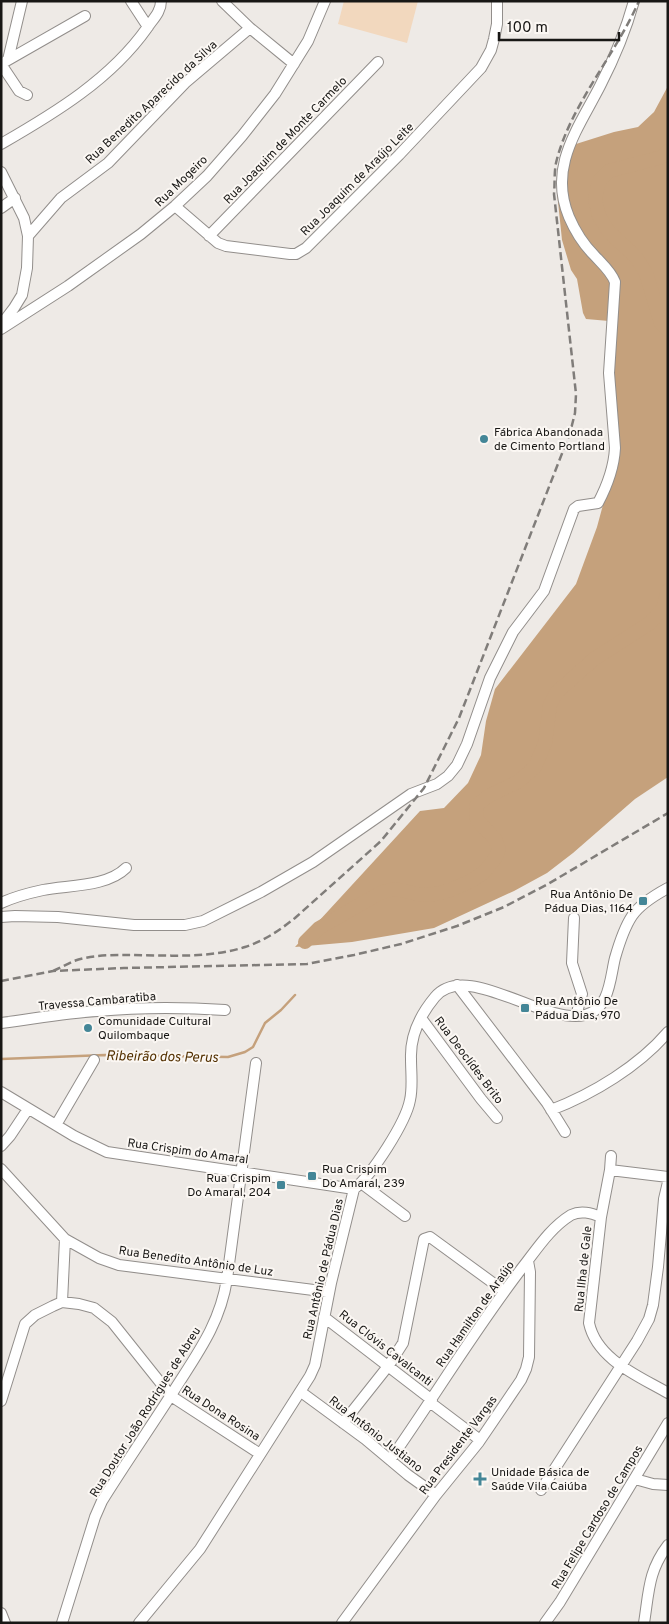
<svg xmlns="http://www.w3.org/2000/svg" width="669" height="1624" font-family="Overpass,sans-serif">
  <style>
    .green { fill: #f2d8be }
    .forest { fill: #c5a17c }
    .lines { fill: none; stroke-linecap: round; stroke-linejoin: round }
    .stream { stroke: #c5a17c; stroke-width: 2.5 }
    .river { stroke: #c5a17c; stroke-width: 14 }
    .minor-casing { stroke: #928e8b; stroke-width: 12 }
    .minor { stroke: #fff; stroke-width: 10 }
    .rail { stroke: #807d7a; stroke-width: 2.5; stroke-dasharray: 8 4; stroke-linecap: butt }
    .poi-dot { fill: #448697; stroke: #fbf7f3; stroke-width: 2 }
    .labels { text-anchor: middle; stroke-width: 4; stroke-linejoin: round; paint-order: stroke }
    .street-label { font-size: 12px; fill: #181715; stroke: #fbf7f3 }
    .poi-label { font-size: 12px; fill: #181715; stroke: #fbf7f3; text-anchor: start }
    .water-label { font-size: 14px; font-style: italic; fill: #533000; stroke: #fbf7f3 }
  </style>
  <rect width="100%" height="100%" fill="#eeeae6"/>
  <path class="green" d="M344 1H418L407 43 338 24Z"/>
  <path class="forest" d="M668 86V777L635 799 573 853 547 873 514 891 434 928 352 942 295 947 420 811 444 808 468 783 481 755 486 721 495 689 576 584 597 527 607 490 617 440 609 321 586 319 583 313 577 279 571 270 562 240 557 192 559 164 576 144 614 132 638 127 654 112Z"/>
  <g class="lines">
    <path class="stream" d="M1 1059 105 1055 228 1057 245 1052 253 1047 265 1023 281 1010 295 995"/>
    <path class="river" d="M668 151 662 157 609 171 599 181 595 199 599 216 609 232 636 257 646 273 661 323 668 330
      M305 942 319 928 382 892 395 889 418 894 430 895 448 891 471 881 483 873 494 860 499 849 495 839 477 820 476 806 487 797 519 781 535 767 545 743 550 705 556 693 594 659 650 623 663 608 668 590"/>
    <defs>
      <path id="minor" d="M131 1 148 27
        M222 1 250 28 294 64
        M8 60 22 1
        M1 64 85 16
        M1 64 19 91 27 95
        M1 144C55 113 111 79 147 28 153 19 161 12 161 1
        M1 172 24 218 28 236 27 268 22 295 14 308 1 325
        M175 206 218 243 226 246 290 254H296L306 248 399 155 481 68 491 50 494 39 497 24V1
        M1 208 15 198
        M28 236 61 198 108 163 185 83 250 28
        M209 236 378 62
        M1 329 68 286 141 234 175 206 207 176 242 136 275 94 308 41 325 1
        M1 903C14 897 29 893 43 890 68 885 107 887 126 868
        M1 917 15 916 58 917 134 925H185L203 921 261 892 313 862 411 794 437 784 448 776 457 765 467 744 490 678 513 632 544 591 574 509 578 506 598 503C607 486 614 467 615 448L609 373 615 282C611 271 602 264 594 255 583 244 575 231 569 217 548 167 578 129 600 86 614 59 626 30 634 1
        M574 918 572 963 582 994 576 1016
        M457 985 547 1103 565 1132
        M421 1018 481 1099 497 1118
        M1 1023C33 1019 65 1013 97 1011 140 1007 182 1007 225 1010
        M1 1092 74 1136 107 1152 354 1189
        M551 1110C593 1094 639 1066 668 1032
        M56 1125 94 1060
        M1 1146 10 1136 28 1109
        M611 1156 610 1170 668 1177
        M1 1169 65 1239 62 1302
        M610 1170 601 1217 589 1323C597 1360 639 1376 668 1393
        M361 1183 405 1216
        M65 1239 99 1258 119 1265 329 1292
        M324 1317 432 1400
        M301 1392 365 1439 408 1475 436 1495
        M1 1401 25 1324 35 1315 53 1306 62 1302 79 1304 94 1308 112 1322 171 1396 260 1454
        M431 1403 480 1440
        M343 1423 389 1365 403 1343 424 1239 430 1237 504 1291
        M390 1460C435 1396 475 1329 522 1268 537 1249 550 1228 571 1215 581 1210 591 1213 601 1217
        M635 1479 653 1484 668 1485
        M541 1490 637 1341 649 1319 653 1305 658 1267 664 1199 668 1182
        M1 1613 5 1623
        M62 1623 95 1517 102 1501C125 1464 150 1428 173 1392 197 1354 220 1324 227 1279L256 1063
        M139 1623 200 1549 310 1376 315 1365 331 1283 354 1189C372 1175 406 1122 410 1100 413 1087 411 1073 411 1059 410 1035 420 1015 435 997 466 960 543 1025 585 1015 610 1009 610 978 615 958 619 944 624 928 632 916 640 904 655 895 668 888
        M342 1623 436 1495 479 1442 521 1380 526 1369 529 1357 530 1272 528 1261
        M545 1623 560 1602 668 1423
        M644 1623C649 1592 648 1571 668 1545"/>
    </defs>
    <use href="#minor" class="minor-casing"/>
    <use href="#minor" class="minor"/>
    <path class="rail" d="M53 971C60 968 67 964 74 961 91 955 110 955 127 955 166 955 208 959 245 947 264 941 280 930 295 918L381 841 424 788 459 718 570 433 575 413 576 394 554 194C555 184 554 173 556 163 569 107 616 54 639 1
      M1 981 53 971 124 968 307 964 354 955 401 944 457 926 504 907 548 884 668 813"/>
  </g>
  <g class="poi-dot">
    <circle cx="484" cy="439" r="5"/>
    <rect x="638" y="896" width="10" height="10" rx="2.5"/>
    <rect x="520" y="1003" width="10" height="10" rx="2.5"/>
    <circle cx="88" cy="1028" r="5"/>
    <rect x="307" y="1171" width="10" height="10" rx="2.5"/>
    <rect x="276" y="1180" width="10" height="10" rx="2.5"/>
    <path d="M477.5 1471.5h5v5h5v5h-5v5h-5v-5h-5v-5h5z"/>
  </g>
  <g class="labels">
    <g class="street-label">
      <text transform="translate(151 102) rotate(-43)" y="4">Rua Benedito Aparecido da Silva</text>
      <text transform="translate(285 140) rotate(-46)" y="4">Rua Joaquim de Monte Carmelo</text>
      <text transform="translate(357 179) rotate(-45)" y="4">Rua Joaquim de Araújo Leite</text>
      <text transform="translate(181 181) rotate(-44)" y="4">Rua Mogeiro</text>
      <text transform="translate(97 1001) rotate(-5)" y="4">Travessa Cambaratiba</text>
      <text transform="translate(469 1060) rotate(53)" y="4">Rua Deoclídes Brito</text>
      <text transform="translate(188 1151) rotate(8)" y="4">Rua Crispim do Amaral</text>
      <text transform="translate(196 1261) rotate(8)" y="4">Rua Benedito Antônio de Luz</text>
      <text transform="translate(323 1269) rotate(-77)" y="4">Rua Antônio de Pádua Dias</text>
      <text transform="translate(583 1269) rotate(-84)" y="4">Rua Ilha de Gale</text>
      <text transform="translate(475 1314) rotate(-55)" y="4">Rua Hamilton de Araújo</text>
      <text transform="translate(386 1348) rotate(38)" y="4">Rua Clóvis Cavalcanti</text>
      <text transform="translate(145 1412) rotate(-58)" y="4">Rua Doutor João Rodrigues de Abreu</text>
      <text transform="translate(221 1413) rotate(33)" y="4">Rua Dona Rosina</text>
      <text transform="translate(376 1434) rotate(38)" y="4">Rua Antônio Justiano</text>
      <text transform="translate(458 1445) rotate(-53)" y="4">Rua Presidente Vargas</text>
      <text transform="translate(597 1517) rotate(-59)" y="4">Rua Felipe Cardoso de Campos</text>
    </g>
    <g class="poi-label">
      <text x="494" y="436">Fábrica Abandonada<tspan x="494" dy="14">de Cimento Portland</tspan></text>
      <text x="633" y="898" text-anchor="end">Rua Antônio De<tspan x="633" dy="14">Pádua Dias, 1164</tspan></text>
      <text x="535" y="1005">Rua Antônio De<tspan x="535" dy="14">Pádua Dias, 970</tspan></text>
      <text x="98" y="1025">Comunidade Cultural<tspan x="98" dy="14">Quilombaque</tspan></text>
      <text x="322" y="1173">Rua Crispim<tspan x="322" dy="14">Do Amaral, 239</tspan></text>
      <text x="271" y="1182" text-anchor="end">Rua Crispim<tspan x="271" dy="14">Do Amaral, 204</tspan></text>
      <text x="491" y="1476">Unidade Básica de<tspan x="491" dy="14">Saúde Vila Caiúba</tspan></text>
    </g>
    <g class="water-label">
      <text transform="translate(162 1056) rotate(1)" y="5">Ribeirão dos Perus</text>
    </g>
  </g>
  <rect width="669" height="1624" fill="none" stroke="#181715" stroke-width="5"/>
  <path d="M499 32v8h120v-8" fill="none" stroke="#181715" stroke-width="2.5"/>
  <text x="507" y="32" font-size="15" fill="#181715" stroke="#fbf7f3" stroke-width="4" paint-order="stroke">100 m</text>
</svg>
